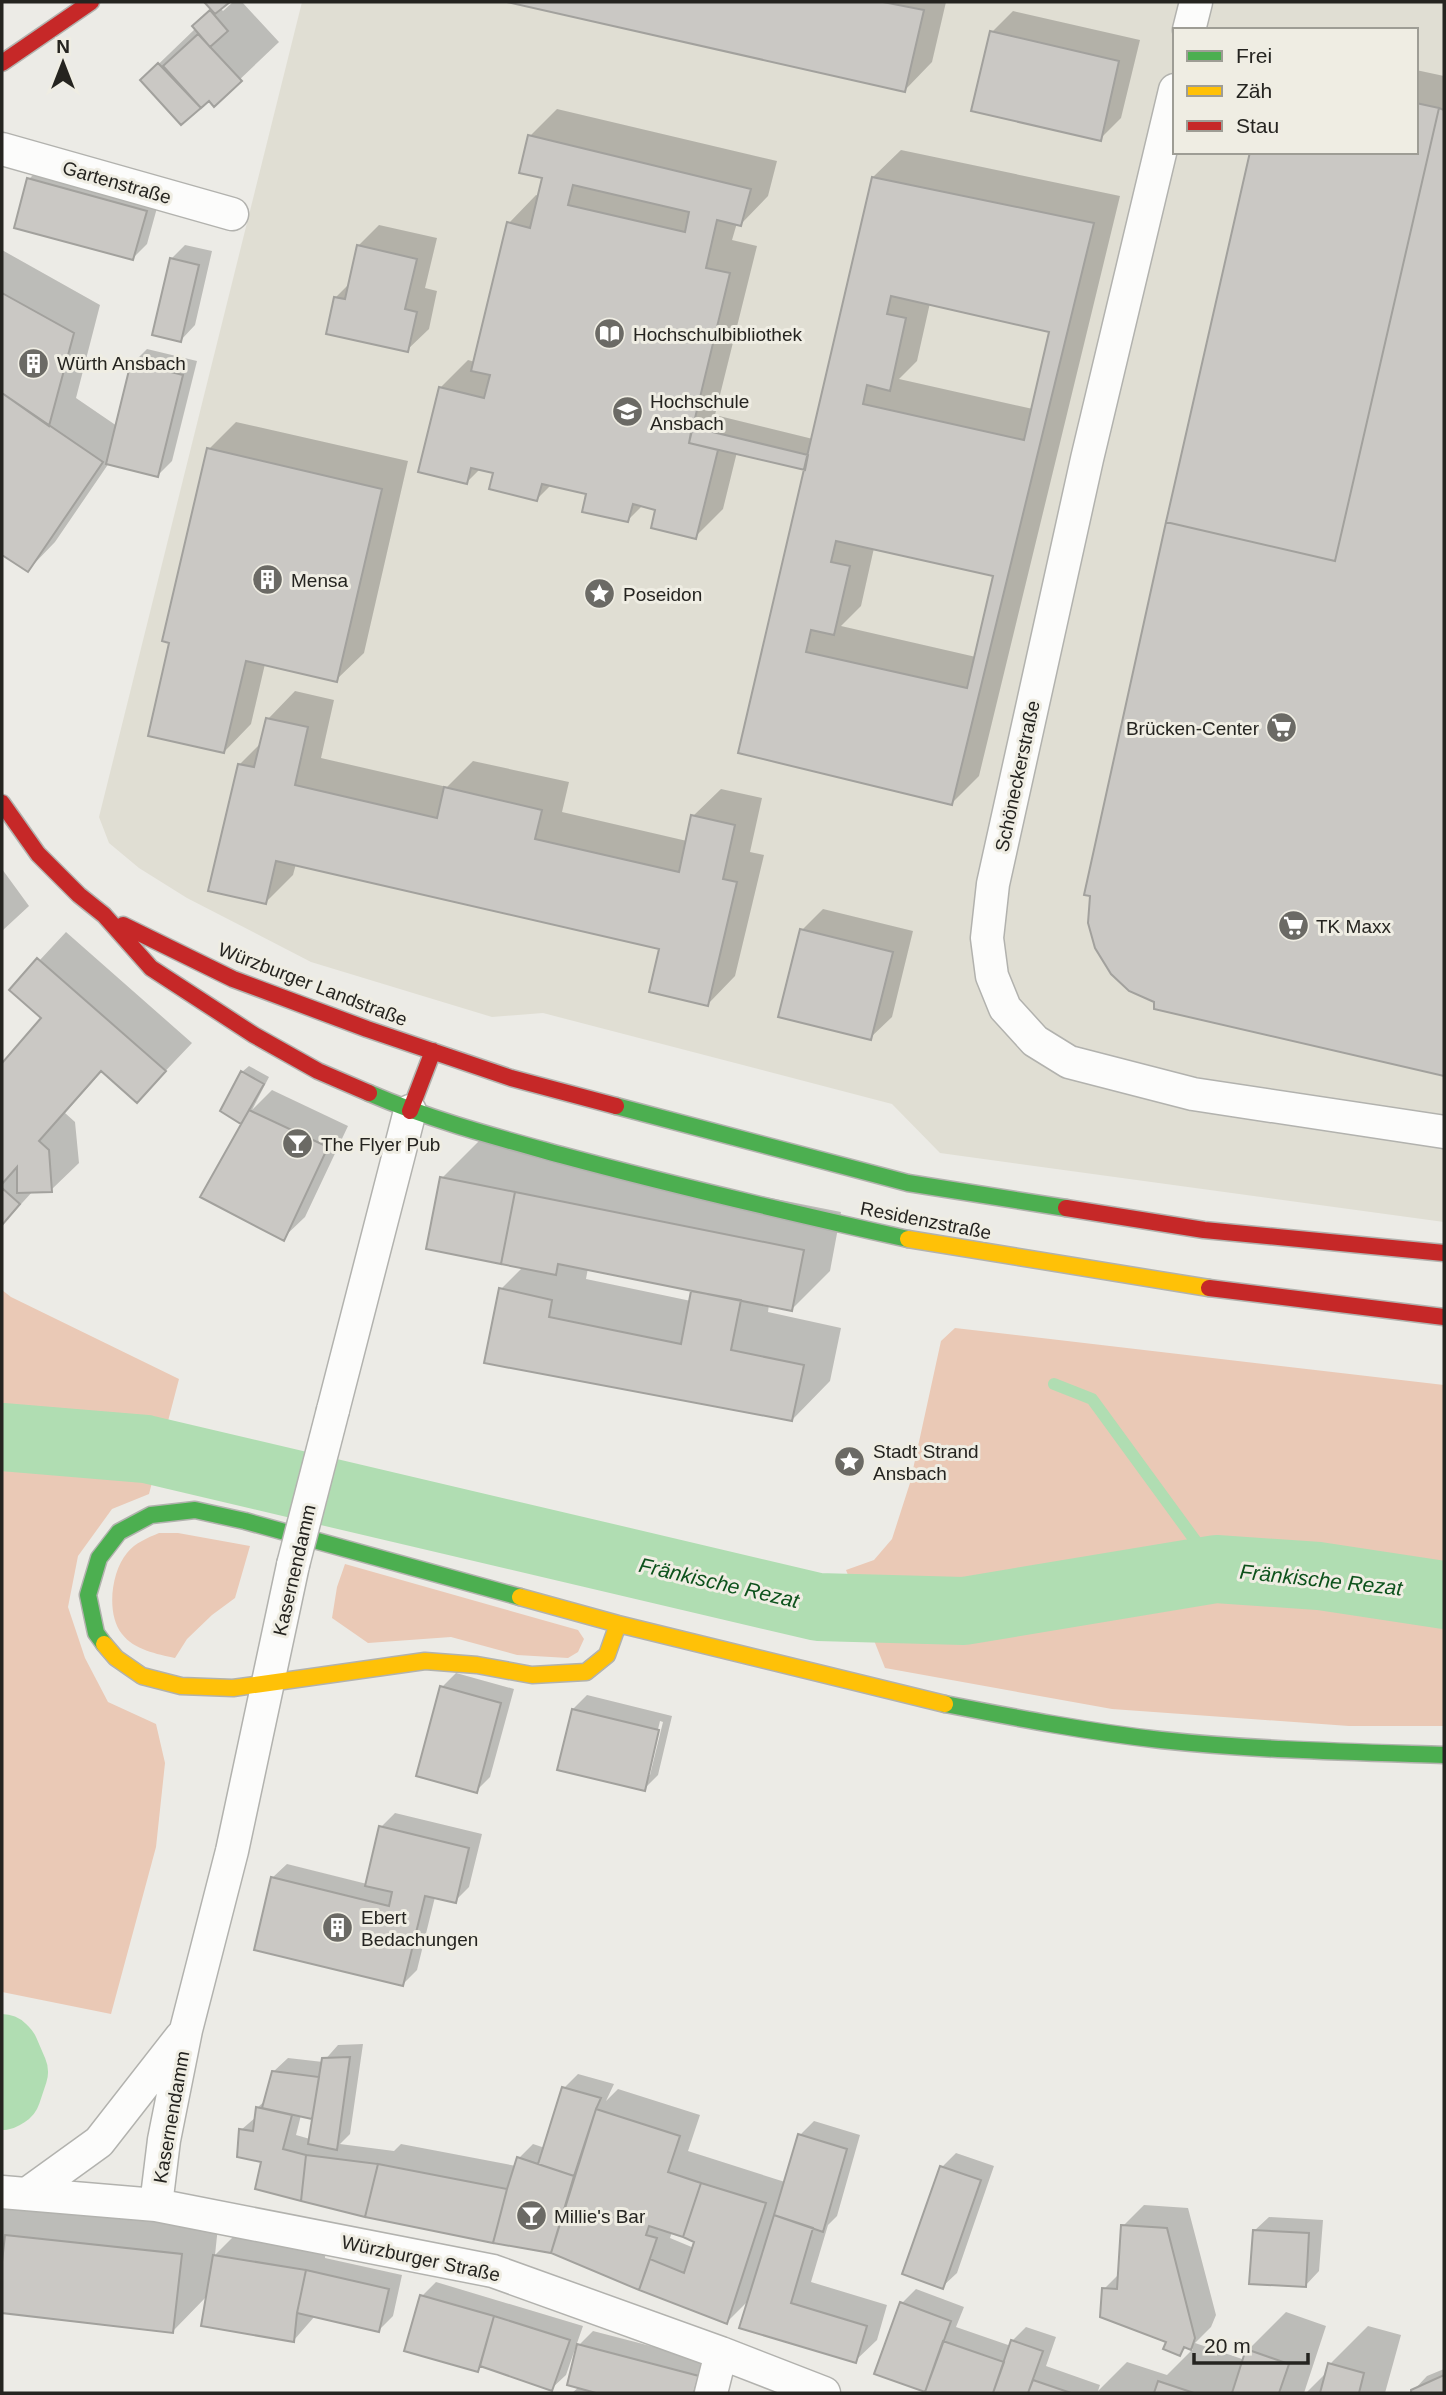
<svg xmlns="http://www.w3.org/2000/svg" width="1446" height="2395" font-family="Arial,sans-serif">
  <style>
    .built { fill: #e0ded3; fill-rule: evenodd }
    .green { fill: #eac9b6 }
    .shadow { fill: #0003; fill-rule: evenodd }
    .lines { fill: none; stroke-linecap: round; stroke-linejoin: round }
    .stream { stroke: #b0ddb2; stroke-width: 12 }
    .river { stroke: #b0ddb2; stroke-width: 68 }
    .building { fill: #cac8c4; stroke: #a2a19d; stroke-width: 2; fill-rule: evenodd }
    .street-casing { stroke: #b2b2ae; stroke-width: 35 }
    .fast-casing { stroke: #b2b2ae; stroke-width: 19 }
    .slow-casing { stroke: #b2b2ae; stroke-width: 19 }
    .jam-casing { stroke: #b2b2ae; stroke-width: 19 }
    .street { stroke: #fcfcfb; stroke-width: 32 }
    .fast { stroke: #4caf50; stroke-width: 16 }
    .slow { stroke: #ffc107; stroke-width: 16 }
    .jam { stroke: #c62828; stroke-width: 16 }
    .street-bridge-casing { stroke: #b2b2ae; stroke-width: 35; stroke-linecap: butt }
    .street-bridge { stroke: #fcfcfb; stroke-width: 32 }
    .labels { text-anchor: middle; stroke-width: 6; stroke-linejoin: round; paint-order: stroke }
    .street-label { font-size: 19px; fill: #252420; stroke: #efede3 }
    .poi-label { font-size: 19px; fill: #252420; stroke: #efede3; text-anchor: start }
    .water-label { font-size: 21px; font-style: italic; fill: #0d521c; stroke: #efede3 }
  </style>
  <rect width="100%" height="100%" fill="#ecebe6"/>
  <path class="built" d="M302 2H1444V1222L940 1153 892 1104 543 1013 492 1017 311 962 187 898 139 868 109 843 99 817ZM1175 30H1416V152H1175Z"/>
  <path class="green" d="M2 1290 11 1297 179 1379 149 1494 112 1509 78 1556 68 1607 85 1658 108 1702 156 1724 165 1763 156 1847 111 2014 2 1992Z
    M955 1328 1444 1385V1726H1349L1112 1709 885 1668 846 1570 874 1560 892 1539 910 1483 941 1341Z
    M159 1533H178L250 1546 235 1598 212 1615 187 1639 175 1658C157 1654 134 1650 122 1634 106 1614 111 1572 127 1553 135 1543 147 1538 159 1533Z
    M345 1564 578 1630 584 1639 578 1652 568 1658 517 1655 451 1637 368 1643 332 1618 337 1587Z"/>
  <path class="shadow" d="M206 2H227L220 8 223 11 233 2H242L279 42 214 104 209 98 181 123 142 80 196 28 194 26 212 10Z
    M515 2H946L932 62 905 90Z
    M1013 11 1140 40 1121 118 1100 139 992 32Z
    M1416 70 1444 76V1073L1156 1007 1416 152Z
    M557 109 777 161 768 196 741 224 737 223 732 240 757 246 715 415 813 439 873 177 901 150 1120 196 979 776 952 803 740 752 806 469 737 452 723 509 695 537 657 508 643 505 628 520 588 492 552 484 537 499 495 472 481 468 467 482 440 388 468 360 475 362 509 223 536 195 539 196 544 177 530 136ZM930 303 1051 331 1033 409 899 379 917 361ZM874 548 995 575 976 657 841 626 861 606Z
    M43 165 160 197 147 244 133 258 29 179Z
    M379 225 437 238 425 288 437 291 429 329 407 350 335 298 350 283 358 246Z
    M185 245 212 251 195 325 181 340 171 259Z
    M2 250 100 305 76 398 117 426 133 363 147 349 197 361 172 461 158 475 109 463 55 542 28 570 2 553Z
    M236 422 408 461 364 653 336 680 265 664 251 724 224 752 171 642 209 449Z
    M295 691 334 700 321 758 447 787 473 761 569 782 562 812 687 841 693 816 721 789 762 798 750 852 764 855 735 976 708 1004 661 948 296 864 293 875 266 902 239 765 262 742 268 719Z
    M2 869 29 906 2 931Z
    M823 909 913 931 892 1017 870 1038 802 930Z
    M66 932 192 1043 137 1101 103 1070 65 1113 75 1122 79 1163 51 1190 33 1191 2 1225V1066L44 1018 12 990Z
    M249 1066 269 1077 252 1110 272 1090 348 1126 305 1217 283 1238 246 1117 241 1122 242 1072Z
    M480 1140 841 1212 830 1271 792 1309 769 1304 768 1312 841 1328 830 1381 792 1420 486 1361 501 1289 523 1267 442 1178ZM588 1268 693 1290 691 1301 586 1279Z
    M456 1673 514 1689 490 1777 476 1791 442 1687Z
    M587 1695 672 1716 658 1775 644 1789 573 1709ZM660 1721 663 1722 650 1775H647Z
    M395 1813 482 1834 469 1887 455 1901 435 1897 417 1970 403 1984 272 1878 287 1864 367 1884 381 1827Z
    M363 2044 350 2134 340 2144 394 2151 401 2144 516 2166 519 2158 533 2144 545 2148 564 2088 578 2074 614 2084 606 2101 618 2089 700 2115 688 2151 785 2182 800 2135 814 2121 860 2135 837 2216 828 2225 811 2282 887 2305 877 2340 855 2361 750 2299 727 2322 552 2251 494 2242 263 2161 241 2130 257 2116 258 2107 266 2100 273 2072 288 2058 323 2062 338 2045ZM301 2115 314 2117 310 2139 296 2135ZM672 2232 696 2241 694 2248 670 2238Z
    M956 2153 994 2166 957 2273 942 2287V2167Z
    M2 2194 219 2217 215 2255 235 2235 326 2249 325 2258 402 2275 393 2316 379 2330 315 2316 294 2340 207 2296 173 2331 2 2312Z
    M1144 2205 1188 2208 1216 2315 1211 2327 1195 2343 1245 2360 1248 2350 1286 2312 1326 2326 1304 2393H934L876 2373 902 2303 916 2289 964 2307 956 2327 1011 2346 1012 2341 1026 2327 1056 2337 1046 2366 1100 2385 1098 2391 1127 2362 1167 2375 1193 2349 1187 2347 1180 2353 1168 2341 1104 2289 1120 2273 1123 2226Z
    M1269 2217 1323 2220 1319 2271 1305 2286 1254 2231Z
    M436 2282 583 2326 575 2349 593 2331 712 2362 704 2393H572L579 2387 577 2350 575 2349 566 2375 551 2389 482 2365 478 2370 422 2296Z
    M1368 2326 1401 2335 1385 2393H1306L1328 2371 1330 2364Z
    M1444 2369V2393H1413V2391L1427 2376Z"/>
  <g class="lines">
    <path class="stream" d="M1054 1384 1092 1399 1216 1569"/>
    <path class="river" d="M2 1437 146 1449 818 1607 964 1611 1216 1569 1319 1576 1444 1595
      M2 2048 5 2051 14 2072 7 2093 2 2096"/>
  </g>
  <path class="building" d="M204 2H230L215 14Z
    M507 2H883L924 10 905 92Z
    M210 10 228 31 210 47 192 26Z
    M990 31 1119 61 1101 141 971 111Z
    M198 34 242 81 214 107 209 101 201 108 163 66Z
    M158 63 201 108 181 125 140 80Z
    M1416 103 1439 108 1335 561 1166 522 1250 152H1416Z
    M1439 108 1444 110V1076L1154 1009V1002L1129 991 1111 974 1095 948 1088 923 1090 896 1084 895 1166 522 1335 561Z
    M528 135 751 189 741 226 717 220 706 268 730 273 689 443 718 450 696 539 651 528 655 510 633 504 628 522 582 512 586 494 542 484 537 501 489 489 493 473 471 468 467 484 418 472 439 387 484 398 490 375 471 371 507 222 530 228 542 178 519 173ZM573 185 689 212 685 232 568 205Z
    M872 177 1094 223 952 805 738 753ZM891 296 1049 332 1024 440 863 404 867 385 890 391 906 318 887 314ZM836 541 993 576 967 688 806 652 811 630 834 635 850 566 831 562Z
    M27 178 147 211 133 260 14 228Z
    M357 245 417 259 405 309 417 312 408 352 326 334 334 297 345 299Z
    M170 258 199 265 181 342 152 335Z
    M2 293 74 333 49 426 2 393Z
    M131 362 183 375 158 477 106 464Z
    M2 393 103 462 28 572 2 555Z
    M692 427 808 455 805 470 689 443Z
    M207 448 382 489 337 682 246 661 224 753 148 736 169 643 162 641Z
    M266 718 308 727 295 785 437 818 444 787 542 810 535 839 679 872 691 815 735 825 723 879 737 882 708 1006 649 992 659 949 276 861 266 904 208 891 238 764 254 767Z
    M800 929 893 952 871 1040 778 1017Z
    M37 958 166 1071 137 1103 101 1071 39 1141 49 1150 52 1192 17 1193V1167L2 1184V1063L41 1018 9 990Z
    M241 1071 264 1084 241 1124 220 1111Z
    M249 1110 328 1147 284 1241 200 1197Z
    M440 1177 515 1192 501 1264 426 1249Z
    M2 1188 20 1204 2 1225Z
    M515 1192 804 1250 792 1311 558 1264 556 1275 501 1264Z
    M499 1288 552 1300 549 1317 681 1344 691 1291 741 1300 731 1350 804 1365 792 1421 484 1363Z
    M440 1686 501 1703 477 1793 416 1776Z
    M572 1709 659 1730 645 1791 557 1770Z
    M379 1826 469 1848 456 1903 425 1896 403 1986 254 1950 271 1877 389 1906 392 1892 365 1886Z
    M350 2057 337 2150 308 2144 322 2058Z
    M272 2071 319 2077 312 2119 262 2108Z
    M562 2087 601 2098 596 2109 574 2176 538 2164Z
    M256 2107 292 2115 283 2149 306 2155 301 2201 255 2189 261 2162 237 2157 239 2129 253 2131Z
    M596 2109 680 2136 668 2172 701 2183 683 2237 649 2226 646 2235 657 2238 639 2290 551 2253Z
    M798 2134 847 2149 823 2232 774 2215Z
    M306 2155 378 2164 365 2217 301 2201Z
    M517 2157 574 2176 551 2253 493 2243 507 2189Z
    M378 2164 507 2189 493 2243 365 2217Z
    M940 2166 981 2180 943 2289 902 2274Z
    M701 2183 766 2203 727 2324 639 2290 650 2259 684 2273 694 2242 683 2237Z
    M774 2215 813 2228 791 2303 867 2326 856 2363 739 2328Z
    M1121 2225 1167 2228 1195 2338 1191 2350 1184 2347 1180 2356 1163 2349 1166 2342 1100 2317 1102 2288 1117 2289Z
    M1253 2230 1309 2233 1306 2287 1249 2284Z
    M5 2235 182 2254 173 2333 2 2313V2262Z
    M213 2255 306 2270 297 2313 294 2342 201 2326Z
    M306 2270 389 2289 379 2332 297 2313Z
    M420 2295 494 2316 478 2372 404 2351Z
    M900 2302 951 2321 925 2392 874 2374Z
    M494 2316 570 2340 552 2391 480 2366Z
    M1011 2340 1043 2351 1028 2393H993Z
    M943 2341 1004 2362 993 2393 925 2392Z
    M577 2344 699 2376 694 2393H596L567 2385Z
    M1246 2349 1289 2364 1279 2393H1232Z
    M1328 2363 1364 2373 1359 2393H1320Z
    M1444 2375V2393H1411V2390Z
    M1033 2380 1071 2393H1028Z
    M1158 2381 1194 2393H1154Z"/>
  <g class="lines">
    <defs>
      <path id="street" d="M1189 30 1196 2
        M1175 90 1087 459 993 884 987 938 992 976 1005 1008 1035 1041 1069 1062 1193 1094 1444 1132
        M2 149 232 214
        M333 1410 410 1111
        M2 2192 156 2205 493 2271 721 2353 824 2393
        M27 2194 99 2142 181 2037
        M156 2205 164 2140 186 2030 232 1851 293 1565
        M711 2393 721 2353"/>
      <path id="fast" d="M369 1093C431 1120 496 1137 561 1155 676 1186 792 1213 908 1239
        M616 1106 908 1183 1066 1208
        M104 1644 96 1633 88 1595 99 1558 119 1532 151 1515 195 1510 245 1521 520 1597
        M945 1704C1017 1718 1089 1732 1161 1740 1255 1750 1350 1752 1444 1755"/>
      <path id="slow" d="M908 1239 1209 1288
        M520 1597 618 1624 945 1704
        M104 1644 116 1658 142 1676 181 1686 233 1688 425 1661 477 1665 532 1675 586 1672 607 1655 618 1624"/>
      <path id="jam" d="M2 63 91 2
        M2 803 38 854 79 895 104 915 151 968 254 1035 318 1071 369 1093
        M123 925 233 979 367 1029 511 1078 616 1106
        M410 1111 433 1051
        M1066 1208 1204 1230 1444 1253
        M1209 1288 1444 1317"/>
    </defs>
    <use href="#street" class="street-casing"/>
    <use href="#fast" class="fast-casing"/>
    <use href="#slow" class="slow-casing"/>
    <use href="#jam" class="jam-casing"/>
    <use href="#street" class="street"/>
    <use href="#fast" class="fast"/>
    <use href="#slow" class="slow"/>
    <use href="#jam" class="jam"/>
    <defs>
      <path id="street-bridge" d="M293 1565 333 1410"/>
    </defs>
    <use href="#street-bridge" class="street-bridge-casing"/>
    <use href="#street-bridge" class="street-bridge"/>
  </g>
  <defs>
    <symbol id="library-disc" viewBox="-11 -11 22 22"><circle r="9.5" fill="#6b6a65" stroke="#efede3"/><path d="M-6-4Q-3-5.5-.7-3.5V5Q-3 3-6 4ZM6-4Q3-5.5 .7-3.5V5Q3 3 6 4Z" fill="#fff"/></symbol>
    <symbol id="building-disc" viewBox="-11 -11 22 22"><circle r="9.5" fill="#6b6a65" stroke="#efede3"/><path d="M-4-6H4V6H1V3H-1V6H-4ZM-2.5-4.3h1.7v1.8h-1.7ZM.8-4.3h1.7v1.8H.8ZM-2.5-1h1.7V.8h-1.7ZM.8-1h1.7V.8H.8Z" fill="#fff"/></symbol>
    <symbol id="university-disc" viewBox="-11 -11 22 22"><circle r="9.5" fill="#6b6a65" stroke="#efede3"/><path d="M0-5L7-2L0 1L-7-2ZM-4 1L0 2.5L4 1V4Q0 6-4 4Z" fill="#fff"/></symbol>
    <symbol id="sight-disc" viewBox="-11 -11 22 22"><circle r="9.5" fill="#6b6a65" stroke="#efede3"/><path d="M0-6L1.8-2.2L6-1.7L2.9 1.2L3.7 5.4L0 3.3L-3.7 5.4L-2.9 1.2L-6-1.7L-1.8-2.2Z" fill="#fff"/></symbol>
    <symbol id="supermarket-disc" viewBox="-11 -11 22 22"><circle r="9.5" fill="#6b6a65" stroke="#efede3"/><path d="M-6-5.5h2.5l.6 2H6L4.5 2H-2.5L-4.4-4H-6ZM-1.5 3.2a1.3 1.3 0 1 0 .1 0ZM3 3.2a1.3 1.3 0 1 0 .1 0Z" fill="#fff"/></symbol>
    <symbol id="bar-disc" viewBox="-11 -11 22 22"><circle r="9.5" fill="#6b6a65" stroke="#efede3"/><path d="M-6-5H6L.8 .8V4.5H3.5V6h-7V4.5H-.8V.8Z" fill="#fff"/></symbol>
  </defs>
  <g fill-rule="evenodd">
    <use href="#library-disc" x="592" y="316" width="35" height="35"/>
    <use href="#building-disc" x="16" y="346" width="35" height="35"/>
    <use href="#university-disc" x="610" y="394" width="35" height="35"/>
    <use href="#building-disc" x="250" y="562" width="35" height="35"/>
    <use href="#sight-disc" x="582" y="576" width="35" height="35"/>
    <use href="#supermarket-disc" x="1264" y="710" width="35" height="35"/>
    <use href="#supermarket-disc" x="1276" y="908" width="35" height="35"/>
    <use href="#bar-disc" x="280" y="1126" width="35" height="35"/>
    <use href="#sight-disc" x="832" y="1444" width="35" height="35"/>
    <use href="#building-disc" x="320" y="1910" width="35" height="35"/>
    <use href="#bar-disc" x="514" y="2198" width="35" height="35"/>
  </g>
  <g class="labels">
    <g class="street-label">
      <text transform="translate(117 182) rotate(16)" y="7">Gartenstraße</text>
      <text transform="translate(1017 776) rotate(-78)" y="7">Schöneckerstraße</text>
      <text transform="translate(313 984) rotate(21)" y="7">Würzburger Landstraße</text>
      <text transform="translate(926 1220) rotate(11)" y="7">Residenzstraße</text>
      <text transform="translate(294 1570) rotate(-77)" y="7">Kasernendamm</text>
      <text transform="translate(171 2117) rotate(-80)" y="7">Kasernendamm</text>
      <text transform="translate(421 2258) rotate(12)" y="7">Würzburger Straße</text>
    </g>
    <g class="poi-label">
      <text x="633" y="341">Hochschulbibliothek</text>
      <text x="57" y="370">Würth Ansbach</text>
      <text x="650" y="408">Hochschule<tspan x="650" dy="22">Ansbach</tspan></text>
      <text x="291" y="587">Mensa</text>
      <text x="623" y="601">Poseidon</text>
      <text x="1259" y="735" text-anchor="end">Brücken-Center</text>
      <text x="1316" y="933">TK Maxx</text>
      <text x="321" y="1151">The Flyer Pub</text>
      <text x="873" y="1458">Stadt Strand<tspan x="873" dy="22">Ansbach</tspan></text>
      <text x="361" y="1924">Ebert<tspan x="361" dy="22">Bedachungen</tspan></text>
      <text x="554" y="2223">Millie's Bar</text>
    </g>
    <g class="water-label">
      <text transform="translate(1321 1580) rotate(6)" y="7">Fränkische Rezat</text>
      <text transform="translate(719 1583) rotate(13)" y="7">Fränkische Rezat</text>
    </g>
  </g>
  <rect width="1446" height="2395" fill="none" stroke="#252420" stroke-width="7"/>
  <rect x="1173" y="28" width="245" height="126" fill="#efede3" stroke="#9e9d95" stroke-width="2"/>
  <rect x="1187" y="51" width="35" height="10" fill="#4caf50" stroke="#9e9d95" stroke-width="2"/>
  <text x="1236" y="63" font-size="21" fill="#252420">Frei</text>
  <rect x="1187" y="86" width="35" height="10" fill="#ffc107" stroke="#9e9d95" stroke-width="2"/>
  <text x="1236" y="98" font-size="21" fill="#252420">Zäh</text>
  <rect x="1187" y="121" width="35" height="10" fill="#c62828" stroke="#9e9d95" stroke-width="2"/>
  <text x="1236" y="133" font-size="21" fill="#252420">Stau</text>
  <g transform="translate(63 63)" stroke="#efede3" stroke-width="5" paint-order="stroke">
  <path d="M0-5L12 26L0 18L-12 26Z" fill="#252420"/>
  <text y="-10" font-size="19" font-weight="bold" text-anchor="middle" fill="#252420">N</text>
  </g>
  <path d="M1194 2353v10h114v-10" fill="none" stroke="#252420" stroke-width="3.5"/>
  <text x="1204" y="2353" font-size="21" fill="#252420" stroke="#efede3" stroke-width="5" paint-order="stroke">20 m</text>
</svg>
